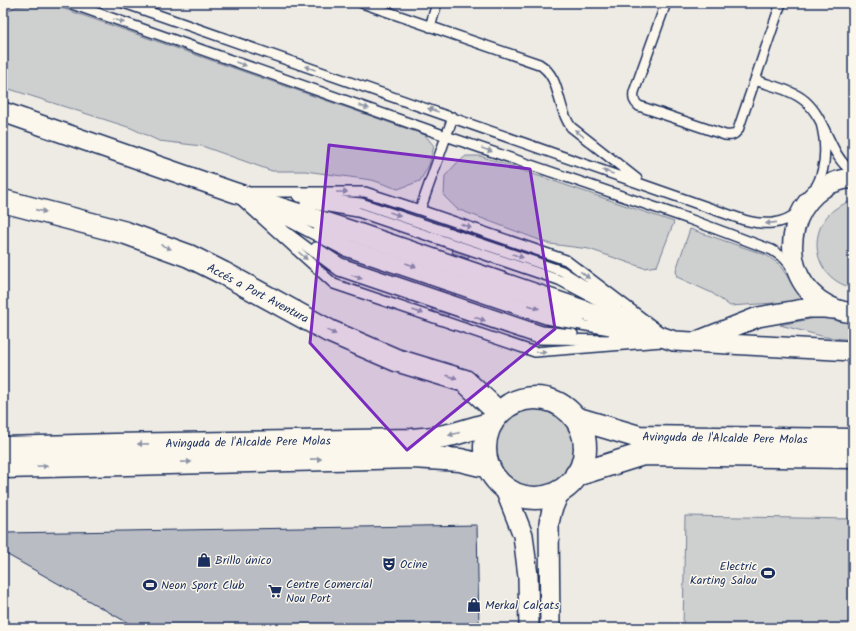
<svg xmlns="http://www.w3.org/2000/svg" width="856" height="631" font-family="Kalam,sans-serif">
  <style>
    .green { fill: #cecfcf; stroke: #747f96 }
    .building { fill: #b9bcc3; stroke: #1b2f5e }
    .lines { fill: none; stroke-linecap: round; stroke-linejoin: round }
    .lane-casing { stroke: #1b2f5e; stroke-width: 12 }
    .street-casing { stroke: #1b2f5e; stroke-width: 22 }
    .secondary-casing { stroke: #1b2f5e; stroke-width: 25 }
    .lane { stroke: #fbf7ec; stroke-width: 9 }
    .street { stroke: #fbf7ec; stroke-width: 19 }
    .secondary { stroke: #fbf7ec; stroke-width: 22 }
    .oneway { fill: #8b93a5 }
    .marked { fill: #7b2cbf; fill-opacity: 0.2; stroke: #7b2cbf; stroke-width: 3; stroke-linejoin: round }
    .labels { text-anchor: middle; stroke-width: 3; stroke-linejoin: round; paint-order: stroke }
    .street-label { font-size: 12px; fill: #1b2f5e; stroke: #fbf7ec }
    .poi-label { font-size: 12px; fill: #1b2f5e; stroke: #fbf7ec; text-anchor: start }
  </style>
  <rect width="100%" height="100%" fill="#eeebe4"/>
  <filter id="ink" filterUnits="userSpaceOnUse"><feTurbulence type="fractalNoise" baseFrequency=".025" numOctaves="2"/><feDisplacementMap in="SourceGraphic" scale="8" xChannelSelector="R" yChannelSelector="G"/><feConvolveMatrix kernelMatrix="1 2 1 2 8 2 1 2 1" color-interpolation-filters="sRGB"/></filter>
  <g filter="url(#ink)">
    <path class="green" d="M37 4 56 6 425 135 434 146 429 165 420 181 398 189 372 180 305 171H272L202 146 159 141 131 128 3 87V13L18 6Z
      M466 156H480L674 222 657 266 644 268 589 249 550 244 457 209 444 196 445 176 456 164Z
      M853 201V288C805 277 805 212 853 201Z
      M690 229 766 255 779 264 804 301 730 306 712 293 677 277 676 270Z
      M825 316 836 321 853 324V340L825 337 780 325Z
      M496 448a39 39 0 1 1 78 0a39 39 0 1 1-78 0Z
      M685 516 853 519V628H683Z"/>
    <path class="building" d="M462 227 478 232 475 239 460 233Z
      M454 247 470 253 468 259 452 253Z
      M440 287 456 292 454 298 438 293Z
      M433 306 449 312 447 318 431 313Z
      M477 525 479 627 137 628 6 554 5 533Z"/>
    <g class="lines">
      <defs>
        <path id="lane" d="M3 3H4
          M69 3 446 136 689 219 772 250 784 258 792 267
          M124 3 744 220C763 225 782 226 798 212
          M362 3 539 64C562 78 556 107 571 127L637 179
          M666 3 634 92C633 99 634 102 639 106L725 135C732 136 734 135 738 130L781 3
          M430 27 437 3
          M755 80C772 86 792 90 805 101 827 120 829 156 853 172
          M815 189C827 168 827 146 821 123
          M252 192H365L420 210 566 260 657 329
          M298 197 361 203 562 271 617 306
          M241 200 334 284 535 352 662 342
          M305 203 358 212 559 280 631 318
          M257 208 282 224
          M420 210 453 117
          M276 215 345 251 546 319 622 332
          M276 224 339 271 539 339 620 340
          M318 231 348 244 548 312 580 319
          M316 247 341 263 542 331 573 334
          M613 337 644 339"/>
        <path id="street" d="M3 112 233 192 352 231 674 341 853 351
          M853 178C792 183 771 264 819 300 829 307 841 312 853 313
          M700 340 758 317 809 308H825L833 309
          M504 487 523 535 528 576 529 628
          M550 628 549 523 552 510 560 491"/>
        <path id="secondary" d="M3 201 126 233 189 256 223 273 329 331 396 360 465 381 499 413
          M485 448a50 50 0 1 1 100 0a50 50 0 1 1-100 0Z
          M575 418 639 437 853 440
          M3 448 114 445 412 440 434 438 454 434 492 423
          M3 467 413 457 460 460 489 467
          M576 475 643 454 853 457"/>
      </defs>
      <use href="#lane" class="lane-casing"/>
      <use href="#street" class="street-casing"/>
      <use href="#secondary" class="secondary-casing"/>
      <use href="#lane" class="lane"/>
      <use href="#street" class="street"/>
      <use href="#secondary" class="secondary"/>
    </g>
    <defs><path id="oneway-solid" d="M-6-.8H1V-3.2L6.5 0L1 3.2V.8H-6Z"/></defs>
    <g class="oneway">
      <use href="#oneway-solid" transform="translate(119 21) rotate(19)"/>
      <use href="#oneway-solid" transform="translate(241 64) rotate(19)"/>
      <use href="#oneway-solid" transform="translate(310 68) rotate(-161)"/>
      <use href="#oneway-solid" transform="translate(364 107) rotate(19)"/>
      <use href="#oneway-solid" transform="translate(433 110) rotate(-161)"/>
      <use href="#oneway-solid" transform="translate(579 133) rotate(-141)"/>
      <use href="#oneway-solid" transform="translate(487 150) rotate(19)"/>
      <use href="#oneway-solid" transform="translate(608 172) rotate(-161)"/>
      <use href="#oneway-solid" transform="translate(342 192)"/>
      <use href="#oneway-solid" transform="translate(41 211) rotate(13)"/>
      <use href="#oneway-solid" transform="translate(395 214) rotate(19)"/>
      <use href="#oneway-solid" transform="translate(771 223) rotate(174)"/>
      <use href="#oneway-solid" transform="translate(466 226) rotate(20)"/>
      <use href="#oneway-solid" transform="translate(166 247) rotate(22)"/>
      <use href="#oneway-solid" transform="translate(303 256) rotate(42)"/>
      <use href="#oneway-solid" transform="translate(518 256) rotate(19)"/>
      <use href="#oneway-solid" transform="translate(411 265) rotate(19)"/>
      <use href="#oneway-solid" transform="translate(585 275) rotate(37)"/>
      <use href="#oneway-solid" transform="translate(357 277) rotate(19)"/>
      <use href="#oneway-solid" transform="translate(534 307) rotate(19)"/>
      <use href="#oneway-solid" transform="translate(418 312) rotate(19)"/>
      <use href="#oneway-solid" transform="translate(480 319) rotate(19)"/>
      <use href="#oneway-solid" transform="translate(331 332) rotate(26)"/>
      <use href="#oneway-solid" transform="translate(541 352) rotate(-3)"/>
      <use href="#oneway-solid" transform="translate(452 377) rotate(17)"/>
      <use href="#oneway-solid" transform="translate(454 434) rotate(165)"/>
      <use href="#oneway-solid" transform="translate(143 444) rotate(179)"/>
      <use href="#oneway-solid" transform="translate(316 459) rotate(-1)"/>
      <use href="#oneway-solid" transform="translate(186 462) rotate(-1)"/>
      <use href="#oneway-solid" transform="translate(42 466) rotate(-2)"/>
    </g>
  </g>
  <path class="marked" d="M329 145 530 169 555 329 407 450 310 343Z"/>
  <defs>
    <symbol id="shop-bare" viewBox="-9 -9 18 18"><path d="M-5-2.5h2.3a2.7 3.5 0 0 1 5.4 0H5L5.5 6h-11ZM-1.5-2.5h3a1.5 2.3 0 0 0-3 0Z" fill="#1b2f5e" stroke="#fbf7ec" stroke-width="2.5" paint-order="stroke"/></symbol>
    <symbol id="theatre-bare" viewBox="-9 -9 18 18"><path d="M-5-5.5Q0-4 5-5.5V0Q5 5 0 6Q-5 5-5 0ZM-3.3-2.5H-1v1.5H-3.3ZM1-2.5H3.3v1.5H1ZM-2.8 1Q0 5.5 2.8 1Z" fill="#1b2f5e" stroke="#fbf7ec" stroke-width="2.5" paint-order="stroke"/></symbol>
    <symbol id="stadium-bare" viewBox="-9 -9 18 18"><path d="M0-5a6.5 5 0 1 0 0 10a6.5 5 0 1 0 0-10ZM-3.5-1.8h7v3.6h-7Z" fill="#1b2f5e" stroke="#fbf7ec" stroke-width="2.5" paint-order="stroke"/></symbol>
    <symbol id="supermarket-bare" viewBox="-9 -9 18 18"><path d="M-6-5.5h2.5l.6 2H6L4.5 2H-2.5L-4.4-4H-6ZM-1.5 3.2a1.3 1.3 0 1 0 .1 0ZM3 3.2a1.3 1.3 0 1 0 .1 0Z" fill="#1b2f5e" stroke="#fbf7ec" stroke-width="2.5" paint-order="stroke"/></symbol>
  </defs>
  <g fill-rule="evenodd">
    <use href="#shop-bare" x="194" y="550" width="20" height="20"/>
    <use href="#theatre-bare" x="379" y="554" width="20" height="20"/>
    <use href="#stadium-bare" x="758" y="563" width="20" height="20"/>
    <use href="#stadium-bare" x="140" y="575" width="20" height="20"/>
    <use href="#supermarket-bare" x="265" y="581" width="20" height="20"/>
    <use href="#shop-bare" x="464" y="595" width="20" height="20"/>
  </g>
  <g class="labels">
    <g class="street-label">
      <text transform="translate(258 293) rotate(28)" y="4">Accés a Port Aventura</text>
      <text transform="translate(725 438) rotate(1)" y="4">Avinguda de l'Alcalde Pere Molas</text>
      <text transform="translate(248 442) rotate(-1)" y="4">Avinguda de l'Alcalde Pere Molas</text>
    </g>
    <g class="poi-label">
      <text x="215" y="564">Brillo único</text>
      <text x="400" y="568">Ocine</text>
      <text x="757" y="570" text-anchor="end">Electric<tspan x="757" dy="14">Karting Salou</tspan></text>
      <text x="286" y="588">Centre Comercial<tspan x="286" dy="14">Nou Port</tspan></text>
      <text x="161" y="589">Neon Sport Club</text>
      <text x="485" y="609">Merkal Calçats</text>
    </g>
  </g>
  <rect width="856" height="631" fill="none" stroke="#fbf7ec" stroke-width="16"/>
  <rect x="8" y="8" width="840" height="615" fill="none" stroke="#1b2f5e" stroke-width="1.5" filter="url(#ink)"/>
</svg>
